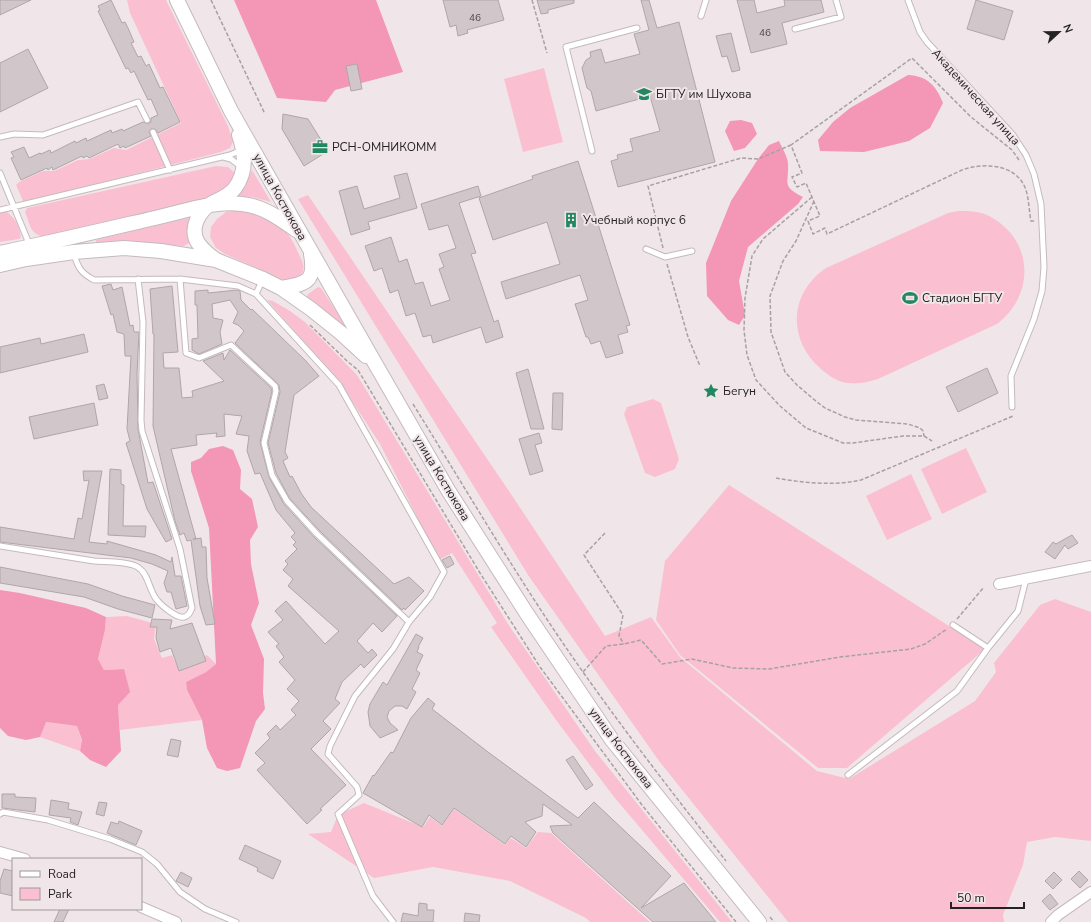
<svg xmlns="http://www.w3.org/2000/svg" width="1091" height="922" font-family="'Nunito Sans',sans-serif">
  <style>
    .green { fill: #fac0d1 }
    .forest { fill: #f496b5 }
    .building { fill: #d1c7ca; stroke: #b0a6a9 }
    .lines { fill: none; stroke-linecap: round; stroke-linejoin: round }
    .service-casing { stroke: #c4babd; stroke-width: 7 }
    .minor-casing { stroke: #c4babd; stroke-width: 12 }
    .secondary-casing { stroke: #c4babd; stroke-width: 16 }
    .path { stroke: #a8a0a2; stroke-width: 1.5; stroke-dasharray: 4 2; stroke-linecap: butt }
    .service { stroke: #fff; stroke-width: 5 }
    .minor { stroke: #fff; stroke-width: 10 }
    .secondary { stroke: #fff; stroke-width: 14 }
    .labels { text-anchor: middle; stroke-width: 4; stroke-linejoin: round; paint-order: stroke }
    .number-label { font-size: 10px; fill: #504b4d }
    .poi-label { font-size: 12px; fill: #252223; stroke: #f0e6e9; text-anchor: start }
    .street-label { font-size: 12px; fill: #252223; stroke: #f0e6e9 }
  </style>
  <rect width="100%" height="100%" fill="#f0e6e9"/>
  <path class="green" d="M127 0H166L228 126 233 142 230 148 221 152 26 202 23 201 16 185 19 182 43 171H54L78 160 89 159 114 148 126 150 181 123 130 13Z
    M544 68 563 142 523 152 504 79Z
    M216 166 228 167 235 173C231 188 218 195 204 200L44 237C30 234 30 224 25 212L27 208Z
    M252 170 271 202 252 197 235 196 246 182Z
    M308 195 513 497 605 636 651 617 680 657 817 771 849 779 975 701 996 672 994 663 1040 605 1055 599 1091 612V841L1055 837 1027 842 1023 865 1003 915 1004 922H788L659 761 528 575 298 199Z
    M241 210C257 212 276 219 287 233 294 241 298 253 303 263 305 273 301 276 293 281L284 280 225 254 216 248 210 237 211 227 217 219 226 212Z
    M958 211C970 211 981 211 991 217 1034 241 1035 295 997 324L878 379C865 383 855 385 842 382 835 380 827 374 821 369 787 340 789 293 826 268L948 213Z
    M7 212C16 219 19 226 21 237L19 239 0 242V213Z
    M188 218 191 221 189 243 184 246 137 242 96 243V240L100 239Z
    M318 287 321 288 349 331 307 297 308 294Z
    M267 300 273 301 290 311 305 322 357 375 508 624 595 751 732 922H720L614 797 556 720 491 627 497 623 452 553 439 560 380 444 341 384Z
    M653 399 661 403 679 459 675 469 655 477 645 473 624 414 627 407Z
    M966 448 987 492 942 514 921 469Z
    M911 474 932 519 887 540 866 496Z
    M729 485 985 649 847 768H818L680 655 656 620 665 561Z
    M127 616 156 624 154 639 162 658 172 655 177 666 207 655 216 664 206 672 186 682 187 690 202 720 120 730 118 705 123 669 104 670 98 659 105 630 106 617Z
    M45 722 77 726 82 741 80 751 40 737Z
    M364 803 423 827 430 817 442 826 454 809 505 845 511 838 526 848 538 832 551 833 650 922H590L586 918 510 881 433 867 374 878 308 834 331 832 338 815Z"/>
  <path class="forest" d="M234 0H376L403 72 335 90 326 102 277 98Z
    M908 75C927 76 936 85 943 103L930 128 909 141 864 152 820 151 818 140 833 122 850 108Z
    M741 120 752 123 757 134 745 148 734 151 725 131 730 121Z
    M779 141C782 148 788 157 788 164 789 184 781 186 803 197L798 204 748 247 739 281 745 315 739 325 728 320 707 296 706 263 731 201 758 159 769 145Z
    M223 446 233 450 241 470 240 489 252 499 258 527 250 540 251 564 259 603 251 625 264 659 263 693 265 709 256 721 240 768 227 771 217 768 207 748 202 720 187 690 186 682 206 672 216 664 209 528 191 471V462L201 458 209 449Z
    M0 590 20 593 86 608 106 617 105 630 98 659 104 670 124 669 130 692 118 705 121 751 106 767 90 760 80 751 82 740 77 726 46 722 40 737 26 740 8 736 0 728Z"/>
  <path class="building" d="M0 0H31L0 15Z
    M111 0 122 23 125 22 128 28 134 42 131 43 138 57 141 56 146 66 149 64 160 88 163 87 180 122 158 133 155 129H151L149 132 151 136 125 148 124 146 120 148 118 144 89 158 87 156 83 158 82 156 53 170 52 167 48 170 47 168 21 180 11 158 14 157 11 152 24 147 29 158 40 153 41 154 50 150 51 153 75 141 76 143 86 138 87 141 111 130 112 133 122 129 123 131 143 122 148 124 151 122V118L158 115 151 99 148 100 134 71 131 73 128 68 126 69 98 11 100 10 98 6Z
    M443 0H498L504 20 467 30 468 33 458 36 456 25 450 27Z
    M537 0H574V3L548 10V13L541 14Z
    M641 0H649L657 28 679 22 715 162 618 187 611 161 618 159 617 155 633 151 630 139 660 131 650 96 596 111 591 91 587 88 582 68 586 60 591 57 590 52 601 49 605 63 640 54 634 34 649 30Z
    M737 0H754L757 13 785 6 784 0H821L824 12 782 23 787 44 751 53Z
    M976 0 1013 11 1004 40 967 29Z
    M731 33 740 70 732 72 727 56 722 57 716 36Z
    M28 49 48 88 0 112V63Z
    M357 64 362 89 351 91 346 66Z
    M283 114 308 119 328 151 304 166 282 129Z
    M578 161 630 325 626 326 628 332 618 335 623 353 606 358 600 341 591 344 588 337H586L575 304 588 300 580 275 506 299 501 282 560 264 547 222 493 240 479 198 533 179 532 176Z
    M407 173 417 208 368 222 370 229 351 235 339 191 357 186 364 209 400 198 394 176Z
    M478 186 481 196 459 203 476 253 471 254 494 322 498 320 503 337 486 343 481 327 433 343 431 335 423 337 415 313 406 316 398 290 390 293 382 268 374 271 365 246 391 237 399 262 407 259 415 284 423 282 431 306 450 300 439 269 444 267 439 254 456 248 448 225 429 230 421 204Z
    M111 284 113 290 122 287 130 326 133 325 134 332H139L137 374 138 429 148 483 153 482 172 539 166 542 147 509 126 443 130 441 127 429 131 356H125L124 334 117 332 113 314 111 315 102 286Z
    M172 286 178 352 163 353 164 368H179L182 398 193 397 192 391 224 381 203 361 223 353 224 360 230 350 271 388 272 391 260 442 269 477 284 504 314 537 397 616 382 632 373 623 357 641 368 653 372 649 377 655 364 668 361 664 342 682 335 699 340 703 323 721 331 729 311 749 346 785 320 809 322 810 307 824 257 770 265 763 255 753 270 738 267 734 276 725 280 730 296 715 291 710 299 701 287 689 295 680 279 662 284 657 276 646 279 644 268 632 283 620 275 611 286 601 325 644 339 631 288 586 293 579 283 570 288 564 285 561 297 549 293 545 296 542 291 537 295 533 276 510 260 473 255 474 247 451 249 436 236 434 242 416 224 414 225 436 216 437 217 433 196 435 197 445 171 449 196 539H193L201 538 202 547H206L207 578 215 624 206 625 200 606 191 540 187 541 184 533 180 535 175 521 153 426 154 334H153L150 289Z
    M208 290V293L237 290 240 291 241 300 251 310 252 309 306 361 319 376 294 395 285 452 288 458 283 461 290 477 292 476 301 493 311 507 394 584 409 577 424 591 405 610 404 608 402 610 320 531 290 499 276 473 268 443 280 392 279 385 235 343 244 331 238 325 233 323 238 312 230 300 212 304 213 318 223 320 220 332 222 344 199 354 192 350V339L198 338 197 305H195V291Z
    M84 334 88 352 0 373V347L40 338 41 344Z
    M987 368 998 393 958 412 946 387Z
    M528 369 544 429H531L516 373Z
    M104 384 108 398 99 400 96 386Z
    M553 393H563L562 430 552 429Z
    M94 403 98 425 34 439 29 417Z
    M539 433 542 443 535 445 543 471 530 475 519 439Z
    M110 469 121 470V484L124 485 123 526H146L145 537 108 535Z
    M83 471H102L89 542 107 544V541L156 555 171 562 172 557 175 576H181L187 606 176 609 171 592H167L164 583 168 571 152 564 131 558 0 542V527L74 539 78 518 82 519 89 480 84 481Z
    M1072 535 1078 543 1068 549 1065 545 1055 559 1045 552 1053 542 1056 544Z
    M450 556 454 564 447 568 442 560Z
    M0 567 88 584 122 596 155 605 152 618 118 609 84 597 0 583Z
    M152 619 172 620 170 629 192 623 206 661 179 671 171 648 160 652 156 638 157 627H150Z
    M416 634 423 638 418 647H419L417 652 423 655 416 670 420 673 412 689 416 692 407 709 402 706H395L389 711 387 717 390 723 398 730 380 738 370 726 368 712 370 704 383 682 387 685Z
    M428 698 435 704 432 709 488 752 578 818 594 802 646 851 671 876 641 908 684 883 716 922H653L553 833 550 826 572 825 543 804 542 816 525 822 536 832 526 847 511 836 505 844 454 808 442 825 429 815 422 827 363 793 373 775 374 776 391 752 393 753 411 718Z
    M171 739 181 741 178 757 167 755Z
    M573 756 593 785 586 790 566 760Z
    M2 794H15V797L36 798 35 812 2 808Z
    M51 800 69 803 68 809 82 812 78 825 70 822 71 818 49 815Z
    M99 802 107 803 104 816 96 814Z
    M119 821 142 831 136 845 107 833 111 822 118 824Z
    M245 845 281 861 273 879 257 871 258 868 239 859Z
    M4 869 13 871V896L0 893V881Z
    M1079 871 1088 880 1080 888 1071 879Z
    M181 872 192 878 188 887 176 881Z
    M1054 872 1062 880 1053 889 1045 881Z
    M1050 894 1058 904 1050 910 1042 901Z
    M419 903 427 904V910H434L433 922H401L403 913 418 916Z
    M60 909H69L63 922H54Z
    M465 913 480 915 479 922H464Z"/>
  <g class="lines">
    <defs>
      <path id="service" d="M908 0 920 32 927 42 1013 135 1026 155 1034 174 1041 204 1044 267 1042 291 1034 319 1011 376 1012 407
        M701 16 706 0
        M795 29 841 17 836 0
        M153 132 170 170
        M0 137 14 134 43 135 138 102 147 120
        M592 151 566 47 637 28
        M223 157 231 159 240 166
        M0 173 30 246
        M0 210 230 155 237 152 240 149
        M646 249 665 257 692 251
        M74 254C78 268 81 273 94 280L180 279 238 286 256 294
        M180 279 186 353 199 358 231 345 275 386 276 391 264 443 272 475 287 501 317 534 409 622
        M262 281 256 294 339 385 444 572 430 597 409 622 393 649 355 696 330 746 328 754 357 787 359 795 338 814 373 896 393 922
        M0 546C31 551 63 556 94 561 105 562 131 561 139 568 149 575 149 591 157 600 161 605 177 619 184 617 189 616 190 612 192 608L180 549 142 431 141 420 143 322 138 279
        M953 625 988 648
        M848 775 957 691 988 648 1018 611 1026 579
        M0 814 3 812 48 820 110 839 142 852 157 864 180 892 205 909 236 922"/>
      <path id="minor" d="M999 584 1091 566
        M0 852 25 859
        M141 907 176 922
        M1051 922 1058 915 1091 892"/>
      <path id="secondary" d="M177 0 231 111 376 365 448 490 527 614 612 740 759 922
        M0 253C52 242 103 230 155 218 183 212 213 200 242 204 263 206 279 218 296 230
        M216 260C209 255 203 250 198 243 189 228 199 211 212 203 220 199 229 196 235 188 247 172 245 152 239 135
        M0 265 26 259 74 252 124 248 161 251 216 260 263 279 281 288 311 309 341 333 366 356
        M281 288C306 284 316 282 311 254"/>
    </defs>
    <use href="#service" class="service-casing"/>
    <use href="#minor" class="minor-casing"/>
    <use href="#secondary" class="secondary-casing"/>
    <path class="path" d="M211 0 265 114
      M532 0 547 53
      M1019 160 1012 150 971 117 912 58 791 145 802 173 792 177 797 187 806 183 820 216 808 221 813 234 825 228 827 234 962 170C985 162 1017 164 1026 190 1029 200 1029 211 1031 221H1036
      M812 197 763 239 752 256 745 298 744 330 747 355 756 380 780 406 806 428 843 443H853L903 436H924L932 441
      M814 201 796 241 783 261 770 296 771 332 785 372 797 385 817 402 825 408 845 417 856 420 908 424 920 428 923 431 924 436
      M663 248 648 186 741 158 758 159 791 145
      M667 264 688 337 700 366
      M310 325 347 361 358 370 480 573 540 667 642 805 736 922
      M413 404C469 494 522 586 583 672 629 737 677 799 726 861
      M776 478C803 483 834 486 861 480L1013 416
      M605 533 584 555 623 615 619 636 624 644
      M957 619 984 587
      M583 672 606 646 624 644 641 640 662 664 692 659 733 668 769 669 840 657 911 649 925 644 947 629
      M770 917 774 922"/>
    <use href="#service" class="service"/>
    <use href="#minor" class="minor"/>
    <use href="#secondary" class="secondary"/>
  </g>
  <defs>
    <symbol id="university-bare" viewBox="-9 -9 18 18"><path d="M0-5L7-2L0 1L-7-2ZM-4 1L0 2.5L4 1V4Q0 6-4 4Z" fill="#238761" stroke="#f0e6e9" stroke-width="2.5" paint-order="stroke"/></symbol>
    <symbol id="office-bare" viewBox="-9 -9 18 18"><path d="M-6-3h4V-5.5h4V-3h4V5H-6ZM-1-4.5V-3h2v-1.5ZM-6 0V1H6V0Z" fill="#238761" stroke="#f0e6e9" stroke-width="2.5" paint-order="stroke"/></symbol>
    <symbol id="building-bare" viewBox="-9 -9 18 18"><path d="M-4-6H4V6H1V3H-1V6H-4ZM-2.5-4.3h1.7v1.8h-1.7ZM.8-4.3h1.7v1.8H.8ZM-2.5-1h1.7V.8h-1.7ZM.8-1h1.7V.8H.8Z" fill="#238761" stroke="#f0e6e9" stroke-width="2.5" paint-order="stroke"/></symbol>
    <symbol id="stadium-bare" viewBox="-9 -9 18 18"><path d="M0-5a6.5 5 0 1 0 0 10a6.5 5 0 1 0 0-10ZM-3.5-1.8h7v3.6h-7Z" fill="#238761" stroke="#f0e6e9" stroke-width="2.5" paint-order="stroke"/></symbol>
    <symbol id="sight-bare" viewBox="-9 -9 18 18"><path d="M0-6L1.8-2.2L6-1.7L2.9 1.2L3.7 5.4L0 3.3L-3.7 5.4L-2.9 1.2L-6-1.7L-1.8-2.2Z" fill="#238761" stroke="#f0e6e9" stroke-width="2.5" paint-order="stroke"/></symbol>
  </defs>
  <g fill-rule="evenodd">
    <use href="#university-bare" x="633" y="83" width="22" height="22"/>
    <use href="#office-bare" x="309" y="136" width="22" height="22"/>
    <use href="#building-bare" x="560" y="209" width="22" height="22"/>
    <use href="#stadium-bare" x="899" y="287" width="22" height="22"/>
    <use href="#sight-bare" x="700" y="380" width="22" height="22"/>
  </g>
  <g class="labels">
    <g class="number-label">
      <text x="475" y="21">46</text>
      <text x="765" y="36">46</text>
    </g>
    <g class="poi-label">
      <text x="656" y="98">БГТУ им Шухова</text>
      <text x="332" y="151">РСН-ОМНИКОММ</text>
      <text x="583" y="224">Учебный корпус 6</text>
      <text x="922" y="302">Стадион БГТУ</text>
      <text x="723" y="395">Бегун</text>
    </g>
    <g class="street-label">
      <text transform="translate(976 97) rotate(48)" y="4">Академическая улица</text>
      <text transform="translate(280 197) rotate(61)" y="4">улица Костюкова</text>
      <text transform="translate(442 478) rotate(59)" y="4">улица Костюкова</text>
      <text transform="translate(621 748) rotate(53)" y="4">улица Костюкова</text>
    </g>
  </g>
  <rect x="12" y="858" width="130" height="52" fill="#f0e6e9" stroke="#9f989a"/>
  <rect x="20" y="871" width="20" height="6" fill="#ffffff" stroke="#9f989a"/>
  <text x="48" y="878" font-size="12" fill="#252223">Road</text>
  <rect x="20" y="888" width="20" height="12" fill="#fac0d1" stroke="#9f989a"/>
  <text x="48" y="898" font-size="12" fill="#252223">Park</text>
  <g transform="translate(1059 32) rotate(68)" stroke="#f0e6e9" stroke-width="3" paint-order="stroke">
  <path d="M0-3L7 15L0 10L-7 15Z" fill="#252223"/>
  <text y="-6" font-size="11" font-weight="bold" text-anchor="middle" fill="#252223">N</text>
  </g>
  <path d="M951 902v6h73v-6" fill="none" stroke="#252223" stroke-width="2"/>
  <text x="957" y="902" font-size="12" fill="#252223" stroke="#f0e6e9" stroke-width="3" paint-order="stroke">50 m</text>
</svg>
